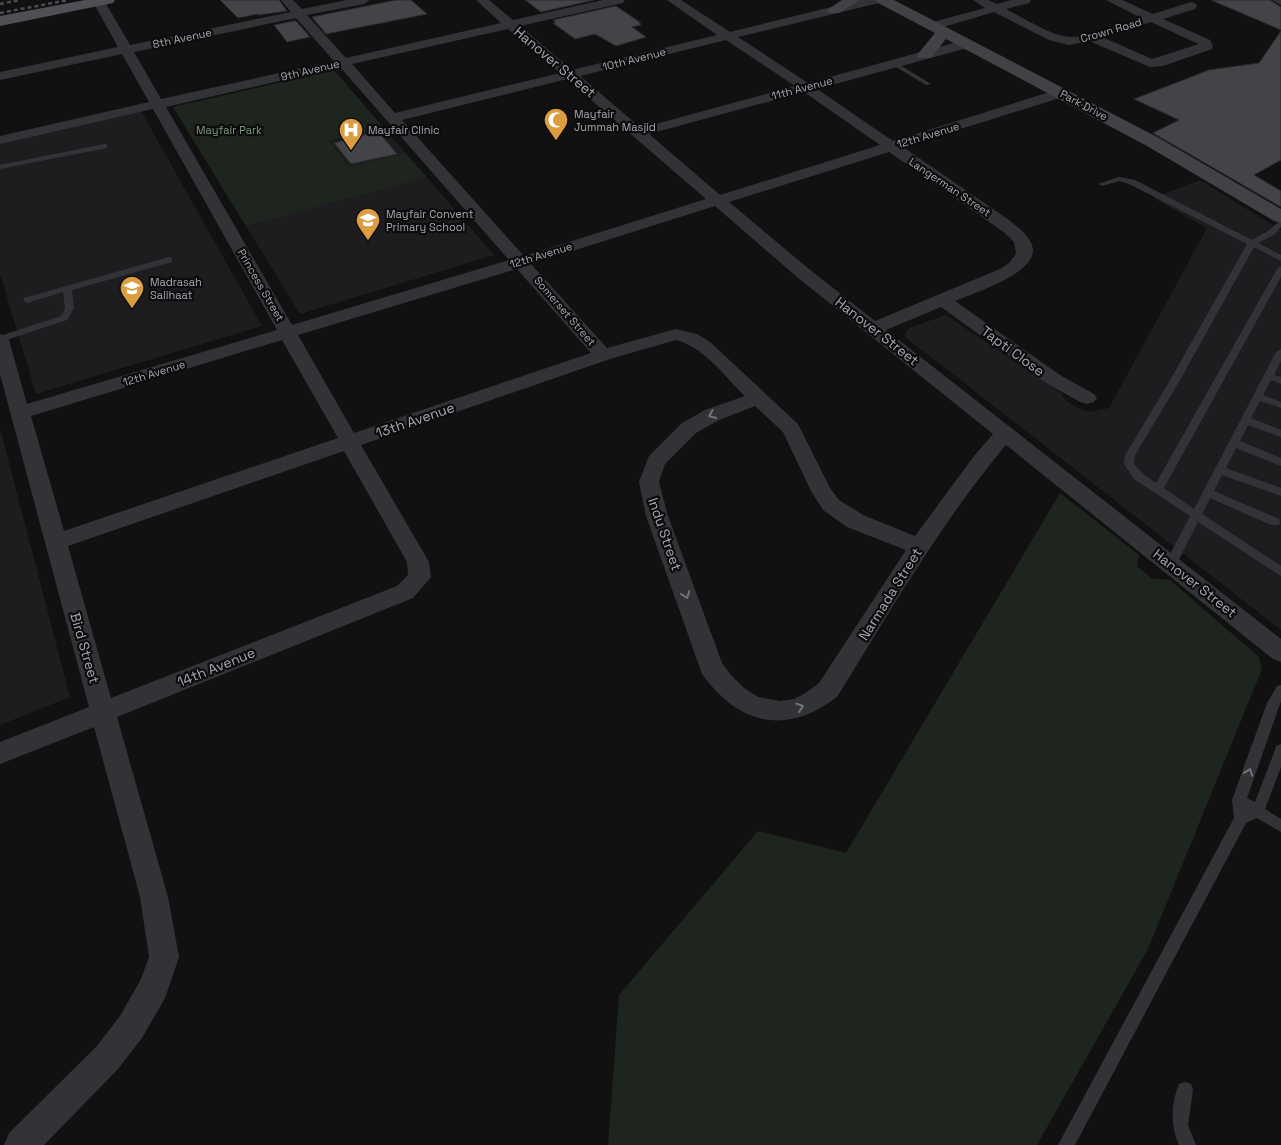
<svg xmlns="http://www.w3.org/2000/svg" width="1281" height="1145" viewBox="0 0 1281 1145" font-family="'Space Grotesk',sans-serif">
<style>
.built{fill:#1d1d1f}
.green{fill:#1e241e}
.building{fill:#434447;stroke:#2b2b2e}
.lines{fill:none;stroke-linecap:round;stroke-linejoin:round}
.lane{fill:#323336;fill-rule:evenodd}
.street{fill:#323336;fill-rule:evenodd}
.secondary{fill:#404246;fill-rule:evenodd}
.primary{fill:#4e5055;fill-rule:evenodd}
.rail{stroke:#4b4d51;stroke-width:2.5;stroke-dasharray:4 3;stroke-linecap:butt}
.oneway{stroke:#71737a}
.labels{text-anchor:middle;dominant-baseline:central;stroke-width:4.5;stroke-linejoin:round;paint-order:stroke}
.far-street-label{font-size:11px;fill:#a4a8b1;stroke:#0c0c0d}
.far-poi-label{font-size:11px;fill:#a4a8b1;stroke:#0c0c0d;text-anchor:start}
.far-park-label{font-size:11px;fill:#7d9a7d;stroke:#0c0c0d}
.street-label{font-size:14px;fill:#a4a8b1;stroke:#0c0c0d}
</style>
<rect width="100%" height="100%" fill="#111112"/>
<!-- built -->
<path class="built" d="M141,111L262,326L36,394L0,274V143Z
M384,128L494,255L300,314L212,171Z
M1200,180L1281,230V630L904,336L909,328L946,315L1060,392L1067,402L1078,408L1090,412L1109,408L1207,228L1153,198Z
M0,428L70,697L0,725Z"/>
<!-- green -->
<path class="green" d="M334,70L384,128L329,141L349,167L405,153L427,177L246,226L173,107Z
M1060,493L1139,555L1137,566L1151,578L1170,580L1259,657L1262,669L1148,949L1037,1145H608L619,995L758,831L846,853Z"/>
<!-- building -->
<path class="building" d="M220,0H279L287,11L259,15L258,14L238,18Z
M396,0H411L427,14L326,34L312,17Z
M525,0H594L541,12Z
M1211,0H1270L1281,7V30Z
M616,6L641,23H639L641,25L632,27L646,37L616,46L595,34L575,39L553,23L556,22L553,20Z
M294,21H296L310,37L287,42L274,25Z
M1281,31V160L1254,175L1281,191V207L1153,133L1179,120L1134,99L1209,70L1259,63Z
M378,131L397,154L351,164L334,143Z"/>
<g class="lines">
<!-- lane -->
<path class="lane" d="M891,62H895L931,84L926,85L891,64Z
M104,144H107V148L0,169V165Z
M1119,177L1135,180L1252,240L1268,231L1281,220V227L1274,235L1258,243L1281,255V261L1254,247L1179,382L1135,455L1134,464L1142,473L1156,483L1277,269L1281,266V277L1164,488L1194,509L1276,352L1281,349V361L1274,375L1281,377V384L1271,380L1263,395L1281,402V408L1260,401L1251,418L1281,430V437L1248,425L1240,441L1281,458V466L1236,448L1226,468L1281,488V496L1222,475L1214,491L1279,519L1280,522L1279,525H1271L1210,498L1202,514L1281,566V576L1198,522L1175,567H1167L1165,564L1190,516L1134,479L1124,464L1125,455L1169,382L1247,244L1129,184L1119,181L1102,186L1098,184Z
M169,257L172,258V262L72,290L74,308L67,320L0,342V336L61,316L65,308L63,292L27,303L23,300L24,298Z
M1281,685V701L1247,798L1255,802L1275,750L1276,746L1281,744V767L1265,809L1281,819V832L1257,818L1246,823L1075,1145H1058L1234,818L1232,800L1267,703L1277,686Z
M1185,1082L1191,1084L1193,1090L1188,1125L1196,1145H1179C1170,1125 1171,1104 1179,1084Z"/>
<!-- street -->
<path class="street" d="M94,0H104L130,45L291,12L281,0H293L302,9L347,0H370L364,4L307,15L346,58L501,23L476,0H489L513,20L603,0H625L623,3L520,26L572,70L717,35L667,0H681L730,32L860,0H881L879,3L738,37L808,83L961,41H971L972,44L971,47L817,89L893,141L1056,90H1066L1068,93L1066,96L903,147L1009,220C1018,227 1031,237 1033,249C1035,274 974,293 955,301L1060,375L1094,394L1097,398L1094,402L1087,404L1080,402L1046,383L941,307L886,330L1281,639V662L1273,659L1006,445C941,522 890,612 837,697C786,736 739,725 702,674L646,516L639,482L649,456L682,423L705,410L745,396C725,377 704,347 676,340L610,359L361,445L429,562L431,577L413,598L117,717L168,897L179,957L165,998L142,1038L118,1069L44,1145H4L9,1133L96,1047L120,1016L141,979L149,957L140,897L94,727L0,764V742L89,707L0,374V334L6,336L9,340L27,404L277,330L153,109L0,144V136L149,102L122,54L0,80V72L118,47L93,2ZM296,18L334,61L161,99L134,52ZM508,29L560,73L395,113L352,64ZM726,40L795,86L641,128L580,76ZM340,67L509,260L292,325L166,107ZM567,79L706,199L524,256L402,120ZM804,92L880,145L720,195L649,134ZM889,152L1005,233L1014,242L1016,254L1009,263L1000,269L875,321L809,269L729,202ZM715,206L797,277L993,434L974,456L915,536L863,515L839,500L830,488L798,424L710,342L697,334L676,329L607,348L531,264ZM517,269L591,353L354,433L298,335ZM282,340L338,438L64,531L31,416ZM755,406L783,432L811,491L823,510L847,527L906,550L819,683L804,694L794,699L780,701L758,697L744,688L731,675L722,663L668,516L659,482L665,464L696,433L719,420ZM344,451L407,562L408,575L397,586L111,698L68,546Z
M973,0H988L997,4L1012,0H1031L1029,3L1006,9C1022,17 1053,37 1070,37C1091,37 1120,24 1141,18L1106,0H1122L1153,14L1191,2L1195,3L1197,6L1195,9L1163,19L1210,40L1213,46L1212,49L1163,66L1150,67L1089,41L1069,45L1049,40L994,12L933,30L927,26L929,23L985,8ZM1151,22L1194,42L1199,44L1152,59L1102,37Z
M1272,0H1281V5Z"/>
<!-- secondary -->
<path class="secondary" d="M842,0H860L839,13H829L827,10Z
M876,0H894L1159,138L1281,209V223L1274,221L1147,146L946,39L931,58H919L917,55L935,33L878,3Z"/>
<!-- primary -->
<path class="primary" d="M85,0H115L113,3L108,4L0,26V16Z"/>
<!-- rail -->
<path class="rail" d="M0,4L20,0
M0,13L68,0"/>
</g>
<!-- one-way arrows -->
<defs><path id="oneway-chevron" d="M-2-3.5L2.5 0L-2 3.5" fill="none" stroke-width="1.6" stroke-linecap="round" stroke-linejoin="round" transform="scale(1.25)"/></defs>
<g class="oneway">
<use href="#oneway-chevron" transform="translate(712 415) rotate(156)"/>
<use href="#oneway-chevron" transform="translate(686 595) rotate(70)"/>
<use href="#oneway-chevron" transform="translate(800 707) rotate(-19)"/>
<use href="#oneway-chevron" transform="translate(1249 772) rotate(-70)"/>
</g>
<!-- icons -->
<defs>
<symbol id="mosque-pin" viewBox="-11 -11 22 30"><path d="M0 17L-7.5 6A9.5 9.5 0 1 1 7.5 6Z" fill="#db9d40" stroke="#0c0c0d"/><path d="M3.5-4.9A6 6 0 1 0 3.5 4.9A5 5 0 1 1 3.5-4.9Z" fill="#fff"/></symbol>
<symbol id="hospital-pin" viewBox="-11 -11 22 30"><path d="M0 17L-7.5 6A9.5 9.5 0 1 1 7.5 6Z" fill="#db9d40" stroke="#0c0c0d"/><path d="M-5-5h3v3.5h4V-5h3V5h-3V1.5h-4V5h-3Z" fill="#fff"/></symbol>
<symbol id="school-pin" viewBox="-11 -11 22 30"><path d="M0 17L-7.5 6A9.5 9.5 0 1 1 7.5 6Z" fill="#db9d40" stroke="#0c0c0d"/><path d="M0-5L7-2L0 1L-7-2ZM-4 1L0 2.5L4 1V4Q0 6-4 4Z" fill="#fff"/></symbol>
</defs>
<g fill-rule="evenodd">
<use href="#mosque-pin" x="542" y="106" width="28" height="38"/>
<use href="#hospital-pin" x="337" y="116" width="28" height="38"/>
<use href="#school-pin" x="354" y="206" width="28" height="38"/>
<use href="#school-pin" x="118" y="274" width="28" height="38"/>
</g>
<g class="labels">
<!-- far-street labels -->
<g class="far-street-label">
<text transform="translate(1111 30) rotate(-16)">Crown Road</text>
<text transform="translate(182 38) rotate(-12)">8th Avenue</text>
<text transform="translate(634 59) rotate(-14)">10th Avenue</text>
<text transform="translate(310 70) rotate(-13)">9th Avenue</text>
<text transform="translate(802 88) rotate(-15)">11th Avenue</text>
<text transform="translate(1084 105) rotate(28)">Park Drive</text>
<text transform="translate(928 135) rotate(-17)">12th Avenue</text>
<text transform="translate(950 187) rotate(34)">Langerman Street</text>
<text transform="translate(541 255) rotate(-17)">12th Avenue</text>
<text transform="translate(261 285) rotate(60)">Princess Street</text>
<text transform="translate(565 311) rotate(49)">Somerset Street</text>
<text transform="translate(154 373) rotate(-17)">12th Avenue</text>
</g>
<!-- far-poi labels -->
<g class="far-poi-label">
<text x="574" y="114">Mayfair<tspan x="574" dy="13">Jummah Masjid</tspan></text>
<text x="368" y="130">Mayfair Clinic</text>
<text x="386" y="214">Mayfair Convent<tspan x="386" dy="13">Primary School</tspan></text>
<text x="150" y="282">Madrasah<tspan x="150" dy="13">Salihaat</tspan></text>
</g>
<!-- far-park labels -->
<g class="far-park-label">
<text x="229" y="130">Mayfair Park</text>
</g>
<!-- street labels -->
<g class="street-label">
<text transform="translate(555 62) rotate(40)">Hanover Street</text>
<text transform="translate(877 331) rotate(38)">Hanover Street</text>
<text transform="translate(1013 351) rotate(36)">Tapti Close</text>
<text transform="translate(415 420) rotate(-19)">13th Avenue</text>
<text transform="translate(665 534) rotate(71)">Indu Street</text>
<text transform="translate(1195 583) rotate(38)">Hanover Street</text>
<text transform="translate(890 594) rotate(-58)">Narmada Street</text>
<text transform="translate(85 648) rotate(74)">Bird Street</text>
<text transform="translate(216 667) rotate(-22)">14th Avenue</text>
</g>
</g>
</svg>
